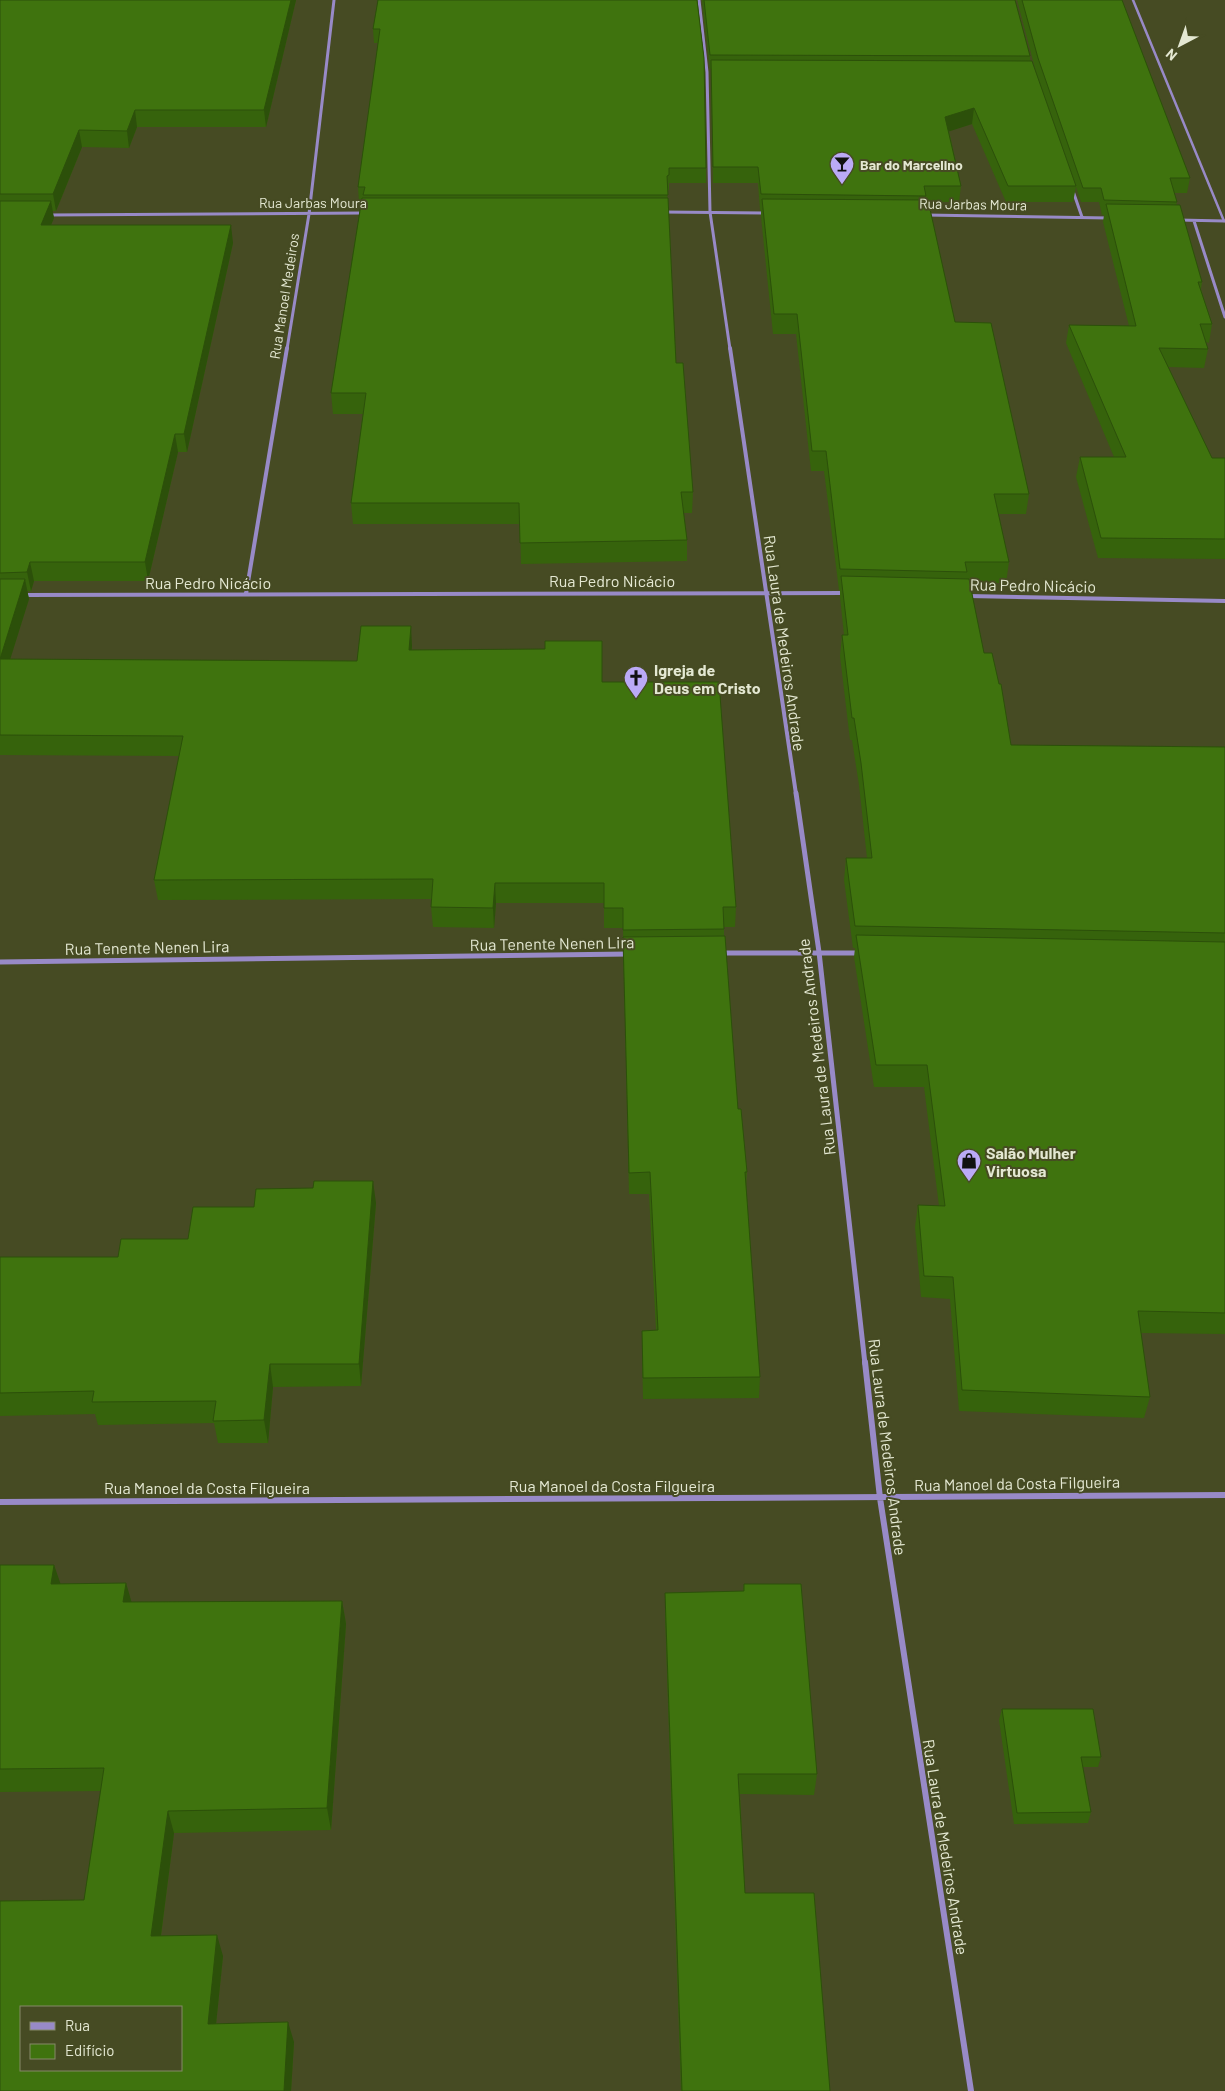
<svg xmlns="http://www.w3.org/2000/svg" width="1225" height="2091" viewBox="0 0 1225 2091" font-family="Barlow,sans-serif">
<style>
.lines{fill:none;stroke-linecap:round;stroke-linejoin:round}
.service{stroke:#988ac7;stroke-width:2.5}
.minor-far3{stroke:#988ac7;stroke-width:3}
.minor-far2{stroke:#988ac7;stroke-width:4}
.minor-far1{stroke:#988ac7;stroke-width:5}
.minor{stroke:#988ac7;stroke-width:6}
.wall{fill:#36630c}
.shaded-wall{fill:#2c500a}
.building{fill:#3f730e;stroke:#2c500a;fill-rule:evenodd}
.labels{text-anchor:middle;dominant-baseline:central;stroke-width:4;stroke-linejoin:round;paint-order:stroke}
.far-poi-label{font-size:14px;font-weight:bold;fill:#e4e8d2;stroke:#464b23;text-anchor:start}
.far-street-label{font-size:14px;fill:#e4e8d2;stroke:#464b23}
.street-label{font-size:16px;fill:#e4e8d2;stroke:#464b23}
.poi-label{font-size:16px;font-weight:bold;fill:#e4e8d2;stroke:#464b23;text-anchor:start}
</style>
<rect width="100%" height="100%" fill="#464b23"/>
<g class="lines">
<!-- service -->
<path class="service" d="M1133,0L1224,221"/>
<!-- minor-far3 -->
<path class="minor-far3" d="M699,0L707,72L710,212L730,349
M1073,191L1082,217
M663,212L767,213
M48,215L364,213
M925,215L1109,218
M1178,220L1225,221
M1194,221L1225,317
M287,349L309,214L334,0"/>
<!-- minor-far2 -->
<path class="minor-far2" d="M730,348L796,794
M246,594L287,348
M23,595L844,593
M968,596L1225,601"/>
<!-- minor-far1 -->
<path class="minor-far1" d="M796,793L819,952L865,1364
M721,953H860
M0,962L630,954"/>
<!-- minor -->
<path class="minor" d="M865,1362L880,1498L971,2091
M0,1502L1225,1495"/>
</g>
<!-- wall -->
<path class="wall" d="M0,0H296L266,127H137L129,148L82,147L56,211H52L54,218L51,225L233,243L187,452H178L148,581H34L31,591H27L29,599L10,659L357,661L412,646V650L602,682L736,907L735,927H724V936L738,1109L747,1172L746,1186L760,1377L759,1398L643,1399L642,1352V1331L656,1330L649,1194H629L623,928H604V903H496L494,928L433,927L431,907L432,899L158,900L154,880L179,756L0,755Z
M378,0L706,168V183H669V190H667L676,363L693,492L692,513H684L687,540V561L521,564L520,524H353L351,503L363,414H333L331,393L361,202H359L358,187L378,43H374L373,29Z
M702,0H1015L1030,56V61L1036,72L1017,0H1122L1190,178L1187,193H1174L1177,202L1176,205L1202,282L1201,289L1212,324L1209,343L1206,342L1208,349L1204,368L1168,367L1212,458H1225V559L1098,558L1076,477L1080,457H1114L1066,343L1069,325L1129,326L1103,222L1104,215H1102L1099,202H1081L1076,187L1073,202H1006L972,124L949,131L961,186L959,202H928L955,322L1029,494L1026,514H998L1009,562L1006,583H970L984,653L1011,745L1225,747V1334L1141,1333L1150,1397L1144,1418L959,1411L950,1299L921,1297L915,1227L918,1205L939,1206L924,1087H874L854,957L855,948H853L844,880L846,858H867L859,785L852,740H850L840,656L842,635H844L840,597V590H839L824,471H811L796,334H773L761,217V210H760L758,183H713L711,69H710Z
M376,1203L361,1386L273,1387L268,1443H218L214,1423L98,1425L95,1414L0,1416V1257H118L188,1239L254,1207Z
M0,1565H54L60,1584L126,1583L131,1602L342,1601L346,1624L331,1830L174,1833L161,1936L223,1956L216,2024L294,2042L291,2091H0L84,1900L101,1791L0,1792Z
M744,1584L817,1774L814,1795L740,1794L745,1893L830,2091H681L665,1614V1593L743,1591Z
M1002,1709L1101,1757L1098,1767H1083L1091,1812L1088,1823L1014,1824L999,1720Z"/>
<!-- shaded-wall -->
<path class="shaded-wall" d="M291,0H296L266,127L264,110Z
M974,108L972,124L944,133L945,117Z
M135,110L137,127L129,148L127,131Z
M79,130L82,147L56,211L53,194Z
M51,201L54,218L44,242L41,225Z
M231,225L233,243L187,452L184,434Z
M175,434L178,452L148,581L145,562Z
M30,562L34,581L31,591L27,572Z
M25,579L29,599L4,679L0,659Z
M411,626L412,646L410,670L409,650Z
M495,883L496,903L494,928L493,908Z
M373,1181L376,1203L361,1386L359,1364Z
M270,1364L273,1387L268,1443L264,1420Z
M54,1565L62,1588L51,1584Z
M126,1583L133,1607L123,1602Z
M342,1601L346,1624L331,1830L327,1808Z
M168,1811L174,1833L158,1958L151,1936Z
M217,1935L223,1956L214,2044L208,2024Z
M288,2022L294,2042L291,2091H284Z"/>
<!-- building -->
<path class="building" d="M0,0H291L264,110H135L127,131L79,130L53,194H0Z
M378,0H697L704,58L706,168H669V175L667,176L668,195H363L365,187H358L380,29H373Z
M704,0H1015L1030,56L710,55Z
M1022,0H1122L1190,178H1170L1177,202L1104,200L1101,188H1083L1038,58Z
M711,60L1032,61L1076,186H1008L974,108L945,117L961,186H924L926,196L761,194L758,167H713Z
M362,198H668L676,363H683L693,492H681L687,540L520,543L519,503H351L366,393H331Z
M762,199L928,200L955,322L991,323L1029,494H994L1009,562H965L967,572L840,569L826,451H812L797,314H774Z
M0,201H51L41,225H231L184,434H175L145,562H30L27,572L0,573Z
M1106,204L1180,205L1202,282H1198L1212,324H1200L1208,349L1159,348L1212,458H1225V539L1101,538L1080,457H1126L1069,325L1136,326Z
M841,576L969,579L984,653H992L999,684H1001L1011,745L1225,747V933L855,926L846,858H872L861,763L854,718H852L842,635H848Z
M0,579H25L0,659Z
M361,626H411L409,650L545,649V641H602V682H719L736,907H723L724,929L623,930V908H604V883H495L493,908L431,907L433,879L154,880L183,736L0,735V659L357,661Z
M856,935L1225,942V1313L1138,1311L1150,1397L962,1390L953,1277L924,1276L918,1205L945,1206L927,1065H876Z
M725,936L738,1109H741L747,1172H745L760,1377L643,1378L642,1331L658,1330L650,1172L629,1173L623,937Z
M314,1181H373L359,1364H270L264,1420L213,1421L216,1401L92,1402L94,1391L0,1393V1257H118L121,1239H188L193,1207H254L256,1189L313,1188Z
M0,1565H54L51,1584L126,1583L123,1602L342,1601L327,1808L168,1811L151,1936L217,1935L208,2024L288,2022L284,2091H0V1901L84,1900L104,1768L0,1769ZM21,2007H181V2070H21Z
M744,1584H801L817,1774H738L745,1893H814L830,2091H682L665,1593L744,1591Z
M1002,1709H1093L1101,1757H1081L1091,1812L1017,1813Z"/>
<!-- icons -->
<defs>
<symbol id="bar-pin" viewBox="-11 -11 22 30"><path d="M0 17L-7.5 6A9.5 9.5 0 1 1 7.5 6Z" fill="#bbaaf6" stroke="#464b23"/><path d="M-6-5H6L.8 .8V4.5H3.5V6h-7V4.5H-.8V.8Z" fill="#111"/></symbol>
<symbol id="church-pin" viewBox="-11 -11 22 30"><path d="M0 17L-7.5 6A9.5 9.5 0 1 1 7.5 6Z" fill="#bbaaf6" stroke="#464b23"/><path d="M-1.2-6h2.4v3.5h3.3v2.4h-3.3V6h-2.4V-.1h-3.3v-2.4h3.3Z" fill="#111"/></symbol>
<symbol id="shop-pin" viewBox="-11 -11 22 30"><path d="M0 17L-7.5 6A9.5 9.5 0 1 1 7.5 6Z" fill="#bbaaf6" stroke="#464b23"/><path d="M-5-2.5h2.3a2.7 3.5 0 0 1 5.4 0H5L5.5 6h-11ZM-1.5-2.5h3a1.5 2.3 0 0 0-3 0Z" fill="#111"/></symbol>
</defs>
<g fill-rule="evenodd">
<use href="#bar-pin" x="828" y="150" width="28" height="38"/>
<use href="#church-pin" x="622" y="664" width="28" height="38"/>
<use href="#shop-pin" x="955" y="1147" width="28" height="38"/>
</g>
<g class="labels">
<!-- far-poi labels -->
<g class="far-poi-label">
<text x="860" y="164">Bar do Marcelino</text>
</g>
<!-- far-street labels -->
<g class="far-street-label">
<text x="313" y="202">Rua Jarbas Moura</text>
<text transform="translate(973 204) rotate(1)">Rua Jarbas Moura</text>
<text transform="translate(284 296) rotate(-81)">Rua Manoel Medeiros</text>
</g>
<!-- street labels -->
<g class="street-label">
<text x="612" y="580">Rua Pedro Nicácio</text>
<text x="208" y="582">Rua Pedro Nicácio</text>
<text transform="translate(1033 585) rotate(1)">Rua Pedro Nicácio</text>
<text transform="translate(785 643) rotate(82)">Rua Laura de Medeiros Andrade</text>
<text transform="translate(552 943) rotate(-1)">Rua Tenente Nenen Lira</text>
<text transform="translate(147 947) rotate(-1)">Rua Tenente Nenen Lira</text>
<text transform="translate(816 1047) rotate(-97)">Rua Laura de Medeiros Andrade</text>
<text transform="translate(888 1447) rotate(83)">Rua Laura de Medeiros Andrade</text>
<text transform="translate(1017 1483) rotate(-1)">Rua Manoel da Costa Filgueira</text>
<text x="612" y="1485">Rua Manoel da Costa Filgueira</text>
<text x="207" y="1487">Rua Manoel da Costa Filgueira</text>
<text transform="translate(946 1847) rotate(81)">Rua Laura de Medeiros Andrade</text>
</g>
<!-- poi labels -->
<g class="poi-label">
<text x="654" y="669">Igreja de<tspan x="654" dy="18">Deus em Cristo</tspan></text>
<text x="986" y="1152">Salão Mulher<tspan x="986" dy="18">Virtuosa</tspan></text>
</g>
</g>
<!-- legend -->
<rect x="20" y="2006" width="162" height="65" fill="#464b23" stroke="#858a69"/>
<rect x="30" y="2022" width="25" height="8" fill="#988ac7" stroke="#858a69"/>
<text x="65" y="2031" font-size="15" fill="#e4e8d2">Rua</text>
<rect x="30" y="2044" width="25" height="15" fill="#3f730e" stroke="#858a69"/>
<text x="65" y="2056" font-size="15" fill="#e4e8d2">Edifício</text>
<!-- north arrow -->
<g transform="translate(1180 45) rotate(221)" stroke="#464b23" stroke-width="4" paint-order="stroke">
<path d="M0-4L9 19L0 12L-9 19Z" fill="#e4e8d2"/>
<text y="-8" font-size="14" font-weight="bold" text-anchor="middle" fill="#e4e8d2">N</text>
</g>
</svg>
